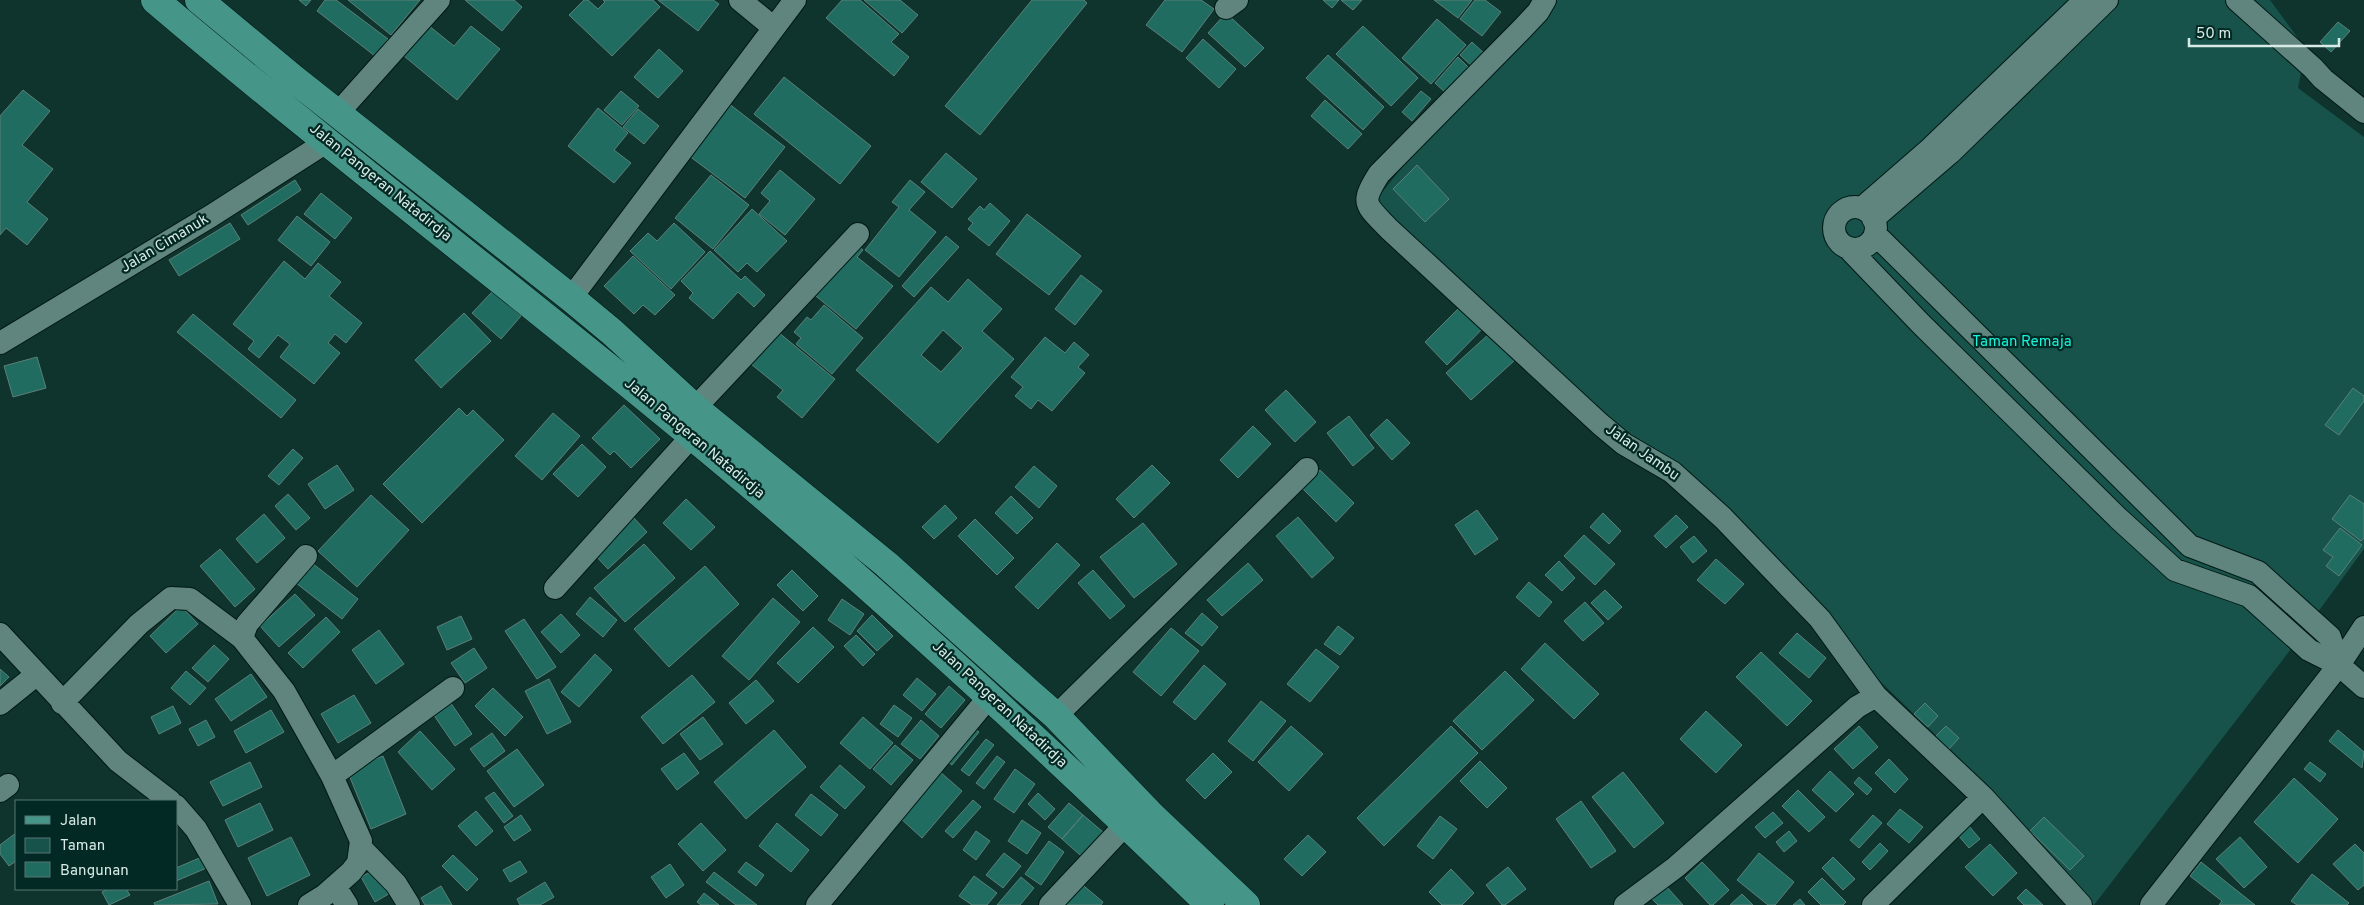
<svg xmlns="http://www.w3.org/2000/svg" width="2364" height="905" viewBox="0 0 2364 905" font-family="Overpass,sans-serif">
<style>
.green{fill:#17534b}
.building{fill:#206c61;stroke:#5c8079;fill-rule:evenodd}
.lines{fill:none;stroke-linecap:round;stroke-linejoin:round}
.minor-casing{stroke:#011915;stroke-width:24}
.primary-casing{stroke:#011915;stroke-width:29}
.minor{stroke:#60857e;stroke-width:22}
.primary{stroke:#469589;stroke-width:28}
.labels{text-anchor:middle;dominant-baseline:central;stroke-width:4.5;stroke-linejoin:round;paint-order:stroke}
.street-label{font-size:15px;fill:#d7eae6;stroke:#032924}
.park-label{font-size:15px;fill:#17f5dc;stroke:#032924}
</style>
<rect width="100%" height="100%" fill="#0f332d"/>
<!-- green -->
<path class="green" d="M1537,0H2270L2306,49L2298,88L2364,137V549L2288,653L2094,905H2092L1953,752L1612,421L1375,201Z"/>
<!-- building -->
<path class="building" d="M299,0H311L306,6Z
M325,0H336L388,39L375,56L317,11Z
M348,0H420L391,35Z
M465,0H514L522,7L502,31Z
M584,0H588L598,9L605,2L603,0H653L660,7L612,56L569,15Z
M658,0H713L719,4L698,31Z
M842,0H860L899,34L891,42L909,57L894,76L826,18Z
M864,0H900L918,15L902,33Z
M1032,0H1084L1087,3L980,135L945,106Z
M1165,0H1201L1214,9L1182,52L1146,25Z
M1323,0H1339L1332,8Z
M1341,0H1362L1353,10Z
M1434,0H1472L1458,18Z
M1475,0H1485L1501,12L1482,36L1460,19Z
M1226,13L1264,48L1245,67L1208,33Z
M1437,19L1466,45L1431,84L1402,58Z
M423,21L454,46L471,26L500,49L457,100L398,51Z
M2338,22L2350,31L2331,52L2320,42Z
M1363,26L1418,78L1391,106L1336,54Z
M1203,39L1236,69L1219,88L1186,58Z
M1472,42L1487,56L1475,69L1460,55Z
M659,49L683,71L658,98L634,77Z
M1328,55L1384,107L1363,130L1306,78Z
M1458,57L1469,68L1446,93L1435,83Z
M784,77L871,146L840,184L754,114Z
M23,90L50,111L22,145L53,169L27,202L48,219L27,245L6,228L0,235V116Z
M621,91L639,106L622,125L604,110Z
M1421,91L1431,99L1412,121L1402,112Z
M1325,100L1362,134L1348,149L1311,116Z
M728,103L785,147L745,198L688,155Z
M598,108L628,133L614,150L631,163L614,183L568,146Z
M638,109L659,126L644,144L623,127Z
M946,153L977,179L952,208L921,182Z
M1417,165L1449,199L1425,222L1393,189Z
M780,170L815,199L785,235L759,214L770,201L761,193Z
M711,175L749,205L713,249L675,218Z
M295,180L301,190L248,225L241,215Z
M910,180L925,192L909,210L936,232L899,277L865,250L899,207L892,202Z
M321,193L352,218L335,239L304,214Z
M990,203L1010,221L989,246L968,229L973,223L968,219L980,206L984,210Z
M752,209L787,241L757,272L747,263L738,272L714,250Z
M1027,214L1081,256L1049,295L996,254Z
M297,216L330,242L311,266L278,240Z
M230,223L240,239L179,276L169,260Z
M674,223L705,252L671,289L630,251L648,233L657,241Z
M946,236L959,247L914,297L902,286Z
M853,242L863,250L857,257L893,286L856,329L811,292Z
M710,251L741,280L745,276L765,295L754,307L738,292L713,319L689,298L693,293L681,281Z
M633,256L675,295L655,315L643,305L634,314L604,286Z
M284,261L305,279L318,263L341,282L329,296L362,323L346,343L335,334L328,343L340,353L314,384L280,357L290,344L278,335L259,358L248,349L254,341L233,324Z
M1081,275L1102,291L1075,325L1055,309Z
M968,279L1002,309L982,331L1014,359L938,443L856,370L931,287L948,302ZM943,330L963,348L941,372L921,355Z
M493,291L521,316L501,339L472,313Z
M1466,301L1488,323L1447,365L1425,342Z
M824,305L863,338L832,374L796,344L801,338L794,332L807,317L811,320Z
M464,313L491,341L441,388L415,360Z
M193,314L296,400L281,418L177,332Z
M778,332L835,379L802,418L777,397L783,390L751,364Z
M1490,333L1515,360L1471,400L1446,373Z
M1045,337L1065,353L1074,342L1089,355L1078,367L1085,373L1052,411L1038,400L1031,409L1015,396L1023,387L1011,377Z
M37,357L46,388L13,397L4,366Z
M2353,388L2364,396V401L2339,435L2325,425Z
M1286,390L1316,422L1295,442L1265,410Z
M624,405L660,439L631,468L614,451L610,455L592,438Z
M459,408L467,416L473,410L504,440L422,523L383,484Z
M553,413L580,436L542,480L515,456Z
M1349,416L1374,448L1353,466L1327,433Z
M1387,419L1410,443L1392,460L1370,435Z
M1253,426L1271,444L1238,478L1220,460Z
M582,444L606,467L578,497L553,474Z
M293,449L303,458L279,485L268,476Z
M337,465L354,490L325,509L308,484Z
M1152,465L1170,483L1134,518L1116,499Z
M1034,466L1057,486L1039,508L1015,487Z
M1320,470L1354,503L1336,522L1302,488Z
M288,494L310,518L296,530L275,506Z
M371,495L409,530L357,587L318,551Z
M2350,495L2364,504V538L2361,541L2332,519Z
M1011,496L1033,518L1017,534L995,513Z
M686,499L715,527L691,550L663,523Z
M945,505L957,518L934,539L922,527Z
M1477,510L1498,539L1475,555L1455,525Z
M1603,513L1621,531L1609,544L1590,527Z
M264,514L285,538L257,563L236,539Z
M1676,515L1688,527L1666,548L1654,536Z
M632,516L647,532L608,569L593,553Z
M1298,517L1334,558L1312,578L1276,536Z
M975,519L1014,558L997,575L958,536Z
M1143,523L1177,564L1134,598L1100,557Z
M2340,528L2362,545L2339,576L2326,566L2333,557L2323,550Z
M1584,535L1615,564L1595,585L1564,556Z
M1694,536L1707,551L1693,563L1680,547Z
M1057,543L1080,565L1038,609L1015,587Z
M644,544L675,578L625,622L594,588Z
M220,549L255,589L235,607L200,566Z
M1716,559L1744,584L1725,604L1697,580Z
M1559,561L1575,578L1562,591L1545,575Z
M312,563L358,599L342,619L296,583Z
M1248,563L1263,580L1222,616L1207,600Z
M705,566L739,604L669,667L634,629Z
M792,570L818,596L803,611L777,585Z
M1093,570L1125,606L1110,619L1078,583Z
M1529,582L1552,602L1539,617L1516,597Z
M1605,590L1622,607L1608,620L1591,603Z
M295,594L315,615L279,647L260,626Z
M590,597L617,620L603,637L576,614Z
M773,598L800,622L749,680L722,656Z
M842,599L864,614L850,635L828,620Z
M1585,602L1604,623L1583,641L1564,621Z
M181,606L198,624L166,653L150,636Z
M1202,613L1218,627L1202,646L1185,633Z
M561,614L580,635L561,653L541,632Z
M872,615L893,636L877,651L857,631Z
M461,616L472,639L447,650L437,627Z
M326,617L340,632L303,668L288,653Z
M524,619L556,667L537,679L505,631Z
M1338,626L1354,638L1340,655L1324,644Z
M813,627L834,647L798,683L777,663Z
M1171,628L1199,651L1161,696L1133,672Z
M379,630L404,664L376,684L352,650Z
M1797,633L1826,658L1809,678L1779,653Z
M856,635L875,654L863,666L844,646Z
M1545,643L1599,694L1574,719L1521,669Z
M214,645L229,659L208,682L192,668Z
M474,648L487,668L465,683L451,663Z
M1316,649L1339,667L1310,702L1287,684Z
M1761,652L1812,701L1787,726L1736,677Z
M595,654L612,670L579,707L561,692Z
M1204,665L1226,684L1195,720L1173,702Z
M0,669L9,677L0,686Z
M186,671L206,688L190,705L171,688Z
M1505,671L1534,700L1482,750L1453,721Z
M251,674L267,697L231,721L215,699Z
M692,675L715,702L663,744L641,717Z
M917,678L936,694L922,711L903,695Z
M549,679L571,722L547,734L525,691Z
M756,680L774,701L746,724L729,703Z
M949,686L965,700L941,728L925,714Z
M493,688L523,717L505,736L475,706Z
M354,695L371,723L338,743L321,714Z
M448,699L472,734L455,746L431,711Z
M1261,701L1286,721L1253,761L1228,741Z
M1925,703L1938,716L1928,727L1914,714Z
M894,705L912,718L898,737L880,724Z
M173,706L181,723L159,734L151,717Z
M271,710L284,732L246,753L234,731Z
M1706,711L1742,745L1716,773L1680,739Z
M703,717L723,744L700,760L680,734Z
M863,717L893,743L870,769L840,743Z
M206,720L215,737L198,746L189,729Z
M921,720L939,736L920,759L901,744Z
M971,726L979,732L952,765L944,759Z
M1291,726L1323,754L1289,791L1258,762Z
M1451,726L1478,753L1384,846L1357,818Z
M1859,726L1878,747L1853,769L1834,749Z
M1946,726L1959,738L1948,750L1935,737Z
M774,730L806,767L746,819L714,782Z
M2338,730L2364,752L2362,768L2329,741Z
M420,731L455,769L432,790L398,752Z
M492,733L505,751L484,767L470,749Z
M986,739L994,745L969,776L961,770Z
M895,745L913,760L891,785L873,769Z
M517,749L544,785L514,807L487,771Z
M684,753L699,773L677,790L661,769Z
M1213,753L1232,772L1205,799L1186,780Z
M383,756L406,814L371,829L347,770Z
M997,756L1005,762L984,789L976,783Z
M1889,759L1908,779L1895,793L1875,773Z
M1480,761L1507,788L1487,808L1460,781Z
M250,762L262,787L223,806L210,782Z
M2310,762L2326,774L2320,782L2304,769Z
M840,765L865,787L845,809L820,787Z
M1015,769L1035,784L1014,813L994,799Z
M939,771L962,791L922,838L899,817Z
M1830,771L1854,794L1836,812L1812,790Z
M1623,772L1664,823L1634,848L1592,797Z
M1859,777L1872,789L1867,795L1854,783Z
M2294,778L2338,819L2298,863L2254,822Z
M1798,790L1825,817L1809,832L1782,806Z
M494,792L513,816L504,823L485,798Z
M1038,793L1055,809L1045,820L1028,804Z
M811,794L838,815L821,836L795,815Z
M973,800L981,807L953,838L945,831Z
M1581,801L1616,851L1591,868L1556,819Z
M260,803L273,830L238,847L225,820Z
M1069,803L1083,815L1062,839L1048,827Z
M1900,809L1923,827L1909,843L1887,824Z
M476,811L493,831L476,846L458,826Z
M1773,812L1783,823L1765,838L1755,827Z
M521,815L531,830L514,841L504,827Z
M1083,815L1109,837L1088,862L1062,839Z
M1873,815L1882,823L1859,848L1850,840Z
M1440,816L1457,829L1433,859L1417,846Z
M2044,817L2084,856L2070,870L2030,831Z
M1963,819L1980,839L1969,848L1952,828Z
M1022,820L1041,833L1027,854L1008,841Z
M701,823L726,850L703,871L678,844Z
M777,823L809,850L791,872L759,846Z
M976,831L990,841L976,860L963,850Z
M1789,831L1797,841L1784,852L1776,842Z
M16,833V861L9,866L0,854V845Z
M1308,835L1326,852L1302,876L1284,859Z
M291,837L310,875L267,896L248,858Z
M2240,837L2267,867L2244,888L2216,859Z
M1049,841L1064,852L1041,885L1025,874Z
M1880,843L1888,851L1870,870L1862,862Z
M1990,844L2017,873L1993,896L1965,867Z
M2355,844L2364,853V885L2358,890L2333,864Z
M1004,853L1021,866L1003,888L986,875Z
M1759,853L1794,882L1775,905H1768L1737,880Z
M453,855L478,879L467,891L442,866Z
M204,856L209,867L176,881V868Z
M1833,857L1855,879L1843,890L1822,868Z
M520,861L527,872L510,882L503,870Z
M746,862L764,875L756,886L738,872Z
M1702,862L1729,890L1713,905H1710L1685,878Z
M2201,862L2255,905H2219L2222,901L2190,876Z
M670,864L684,885L666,898L651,877Z
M379,867L392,892L375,902L361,877Z
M1508,867L1526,889L1505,905H1502L1486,885Z
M1451,869L1474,893L1462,905H1442L1429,892Z
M714,872L757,905H736L706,882Z
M2312,874L2349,903L2347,905H2297L2291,901Z
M974,876L997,893L987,905H972L959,896Z
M1021,877L1034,888L1020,905H997Z
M1822,878L1846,902L1843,905H1821L1808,892Z
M209,881L218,904L155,905L154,903Z
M1078,881L1103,902L1101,905H1058Z
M545,882L554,897L540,905H520L517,899Z
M441,886L452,905H425L421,898Z
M1666,886L1683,905H1658L1652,899Z
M108,889H126L130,895L109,905L102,892Z
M2026,889L2043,905H2024L2017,898Z
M704,893L719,905H701L697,902Z
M1742,894L1753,905H1730Z
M1800,899L1805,905H1793Z"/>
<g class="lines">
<defs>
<path id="minor" d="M740,0L774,28
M1545,0L1538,12L1520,31L1379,174C1360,204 1365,204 1389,229L1600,424L1624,444L1672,472L1723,518L1820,619L1876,696
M2237,0L2313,68L2323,79L2364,112
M1226,8L1237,0
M338,113L439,0
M1834 228a21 21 0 1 1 42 0a21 21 0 1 1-42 0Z
M1862,208L1931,148L2085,0
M1873,219L1950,153L2107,0
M1875,234L2190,546L2258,572L2330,637L2339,665
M1849,249L1921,324L2118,518L2175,570L2249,596L2309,650L2339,665L2364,687
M571,298L795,0
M0,343L211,216L328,141
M695,408L858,234
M306,556L247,624L242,638L284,691L332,776L361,841L358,863L351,872L325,895L309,905
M555,588L692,436
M0,634L118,761L170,801
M62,703L139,624L171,598L190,599L242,638
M0,704L36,675
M1056,716L1307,469
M332,776L453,688
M0,791L8,785
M176,806L196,829L240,905
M361,848L396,884L409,905
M335,886L347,905
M817,905L989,697
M1050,905L1126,824
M1625,905L1676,867L1857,707L1876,696L1983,797L2081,905
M1873,905L1983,797
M2151,905L2339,665L2364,627"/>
<path id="primary" d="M155,0C330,149 515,289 692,436C872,585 1042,743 1210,905
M199,0L294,79L571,298L612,332L695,408L886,564L1025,689L1056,716L1152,816L1246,905"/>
</defs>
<!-- minor casing -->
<use href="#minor" class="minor-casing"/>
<!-- primary casing -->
<use href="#primary" class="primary-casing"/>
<!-- minor -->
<use href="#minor" class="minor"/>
<!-- primary -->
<use href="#primary" class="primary"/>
</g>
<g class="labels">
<!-- street labels -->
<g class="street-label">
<text transform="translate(380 183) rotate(39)">Jalan Pangeran Natadirdja</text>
<text transform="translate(165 244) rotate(-31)">Jalan Cimanuk</text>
<text transform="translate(694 439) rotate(40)">Jalan Pangeran Natadirdja</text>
<text transform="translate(1642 453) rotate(35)">Jalan Jambu</text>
<text transform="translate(999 705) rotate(43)">Jalan Pangeran Natadirdja</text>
</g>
<!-- park labels -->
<g class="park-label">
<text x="2022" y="342">Taman Remaja</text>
</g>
</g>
<!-- legend -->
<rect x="15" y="800" width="162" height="90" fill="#032924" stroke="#587672"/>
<rect x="25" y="816" width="25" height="8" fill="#469589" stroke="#587672"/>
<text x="60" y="825" font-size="15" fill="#d7eae6">Jalan</text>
<rect x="25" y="838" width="25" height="15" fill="#17534b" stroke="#587672"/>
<text x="60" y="850" font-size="15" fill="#d7eae6">Taman</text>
<rect x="25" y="862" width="25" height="15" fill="#206c61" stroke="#587672"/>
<text x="60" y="875" font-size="15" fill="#d7eae6">Bangunan</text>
<!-- scale -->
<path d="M2189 38v8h150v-8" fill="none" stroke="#d7eae6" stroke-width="2.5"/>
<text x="2196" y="38" font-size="15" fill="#d7eae6" stroke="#032924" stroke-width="4" paint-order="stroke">50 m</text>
</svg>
